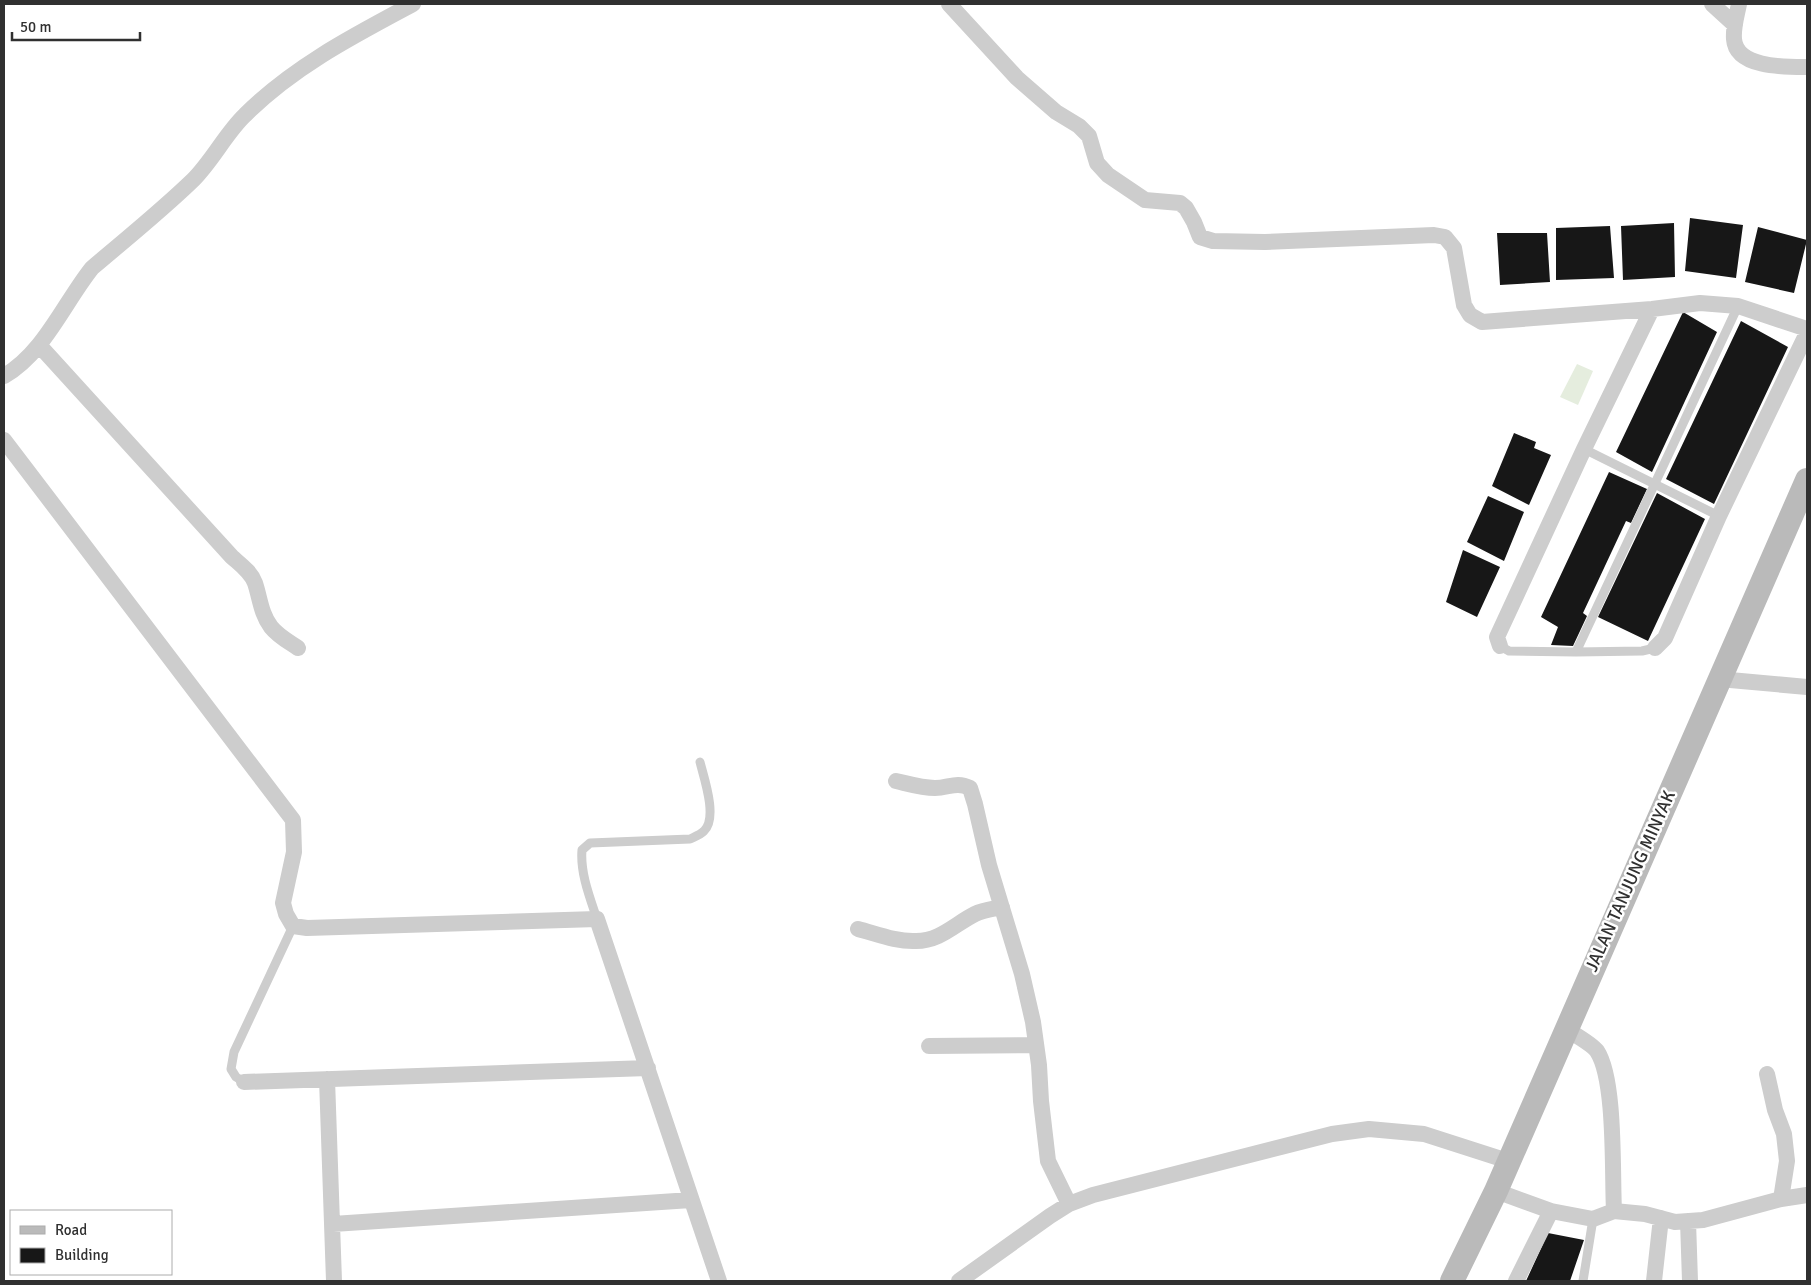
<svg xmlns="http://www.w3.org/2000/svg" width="1811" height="1285" viewBox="0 0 1811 1285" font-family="Signika,sans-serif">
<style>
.green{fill:#e5edde}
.building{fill:#171717}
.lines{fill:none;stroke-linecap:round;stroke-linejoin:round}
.lane{stroke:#cdcdcd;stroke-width:9}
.street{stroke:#cdcdcd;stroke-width:16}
.secondary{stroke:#bababa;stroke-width:24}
.labels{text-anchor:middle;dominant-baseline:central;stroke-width:5;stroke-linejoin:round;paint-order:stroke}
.street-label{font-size:18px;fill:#303030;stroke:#fff}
</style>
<rect width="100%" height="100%" fill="#fff"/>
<!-- green -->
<path class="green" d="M1577,364L1593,371L1578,405L1560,397Z"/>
<!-- building -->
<path class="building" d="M1690,218L1743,225L1736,278L1685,271Z
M1674,223L1675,277L1623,280L1621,226Z
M1610,226L1614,278L1556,280V228Z
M1758,227L1807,240L1794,293L1745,282Z
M1497,233H1547L1550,282L1500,285Z
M1683,312L1717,332L1652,472L1616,452Z
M1741,321L1788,347L1714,504L1666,479Z
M1514,433L1536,442L1534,448L1551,455L1529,505L1492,486Z
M1609,472L1647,489L1631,523L1626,521L1583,613L1587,616L1573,646L1551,645L1558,627L1541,617Z
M1657,493L1705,519L1648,641L1598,617Z
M1488,496L1524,512L1504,561L1467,542Z
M1463,550L1500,567L1477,617L1446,602Z
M1548,1233L1584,1240L1570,1281H1526Z"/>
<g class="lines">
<!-- lane -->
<path class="lane" d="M1584,449L1719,516
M1500,646L1509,651L1576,652L1642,651L1655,648
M1576,652L1738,306
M597,919C590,898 580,873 582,850L590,843L690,839C694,837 700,835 704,831C718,818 704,778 700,762
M244,1082L236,1077L231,1069L234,1052L293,926
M1583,1281L1593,1219"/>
<!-- street -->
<path class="street" d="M949,4L1017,78L1056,112L1079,126L1089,136L1097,163L1108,175L1145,200L1180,203L1186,208L1194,222L1200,237L1213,241L1265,242L1434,235L1445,237L1454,248L1464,305L1470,315L1482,322L1652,309L1700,303L1738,306L1807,329
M1712,4L1735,25
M1739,4C1737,15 1733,27 1734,39C1736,68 1785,67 1807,67
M39,345L232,557C241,565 251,572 255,583C260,598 261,614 271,627C278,636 289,642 298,648
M4,376C44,353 64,303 92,268C126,239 161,211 193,180C213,160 226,133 245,115C293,67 353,36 413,4
M4,440L293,820L294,852L283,903L286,914L293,926L307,928L597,919L719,1281
M1500,646L1497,637L1584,449L1652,309
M1655,648L1665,638L1719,516L1807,333
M1719,679L1807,687
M896,781C909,784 922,788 935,788C949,788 956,781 970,788L975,804L989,865L1022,974L1033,1022L1039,1065L1041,1101L1048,1161L1069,1204
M858,929C877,934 897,942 916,941C940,941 955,924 975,914C983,910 993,909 1002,907
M1566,1029C1574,1034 1592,1044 1597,1051C1616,1080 1612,1174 1614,1211
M929,1046L1036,1045
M1767,1074L1775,1110L1784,1134L1787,1161L1781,1199
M327,1079L334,1281
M244,1082L648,1068
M1496,1191L1551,1211L1593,1219L1614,1211L1645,1214L1675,1222L1703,1220L1781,1199L1807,1195
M1688,1221L1690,1281
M333,1224L691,1200
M959,1281L1050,1216L1069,1204L1093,1195L1332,1134L1369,1129L1424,1134L1508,1161
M1516,1281L1551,1211
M1654,1281L1661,1218"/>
<!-- secondary -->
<path class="secondary" d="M1452,1281L1496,1191L1807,480"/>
</g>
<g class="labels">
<!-- street labels -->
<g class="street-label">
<text transform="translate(1630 881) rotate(-66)">JALAN TANJUNG MINYAK</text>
</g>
</g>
<!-- border -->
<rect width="1811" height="1285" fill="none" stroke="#303030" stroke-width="10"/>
<!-- legend -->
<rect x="10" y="1210" width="162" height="65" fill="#ffffff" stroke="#acacac"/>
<rect x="20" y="1226" width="25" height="8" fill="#bababa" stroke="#acacac"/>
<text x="55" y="1235" font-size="15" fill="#303030">Road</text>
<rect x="20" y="1248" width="25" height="15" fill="#171717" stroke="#acacac"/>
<text x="55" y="1260" font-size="15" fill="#303030">Building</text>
<!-- scale -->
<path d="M12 32v8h128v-8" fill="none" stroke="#303030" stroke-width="2.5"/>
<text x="20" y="32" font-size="15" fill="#303030" stroke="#ffffff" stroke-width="4" paint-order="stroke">50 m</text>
</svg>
